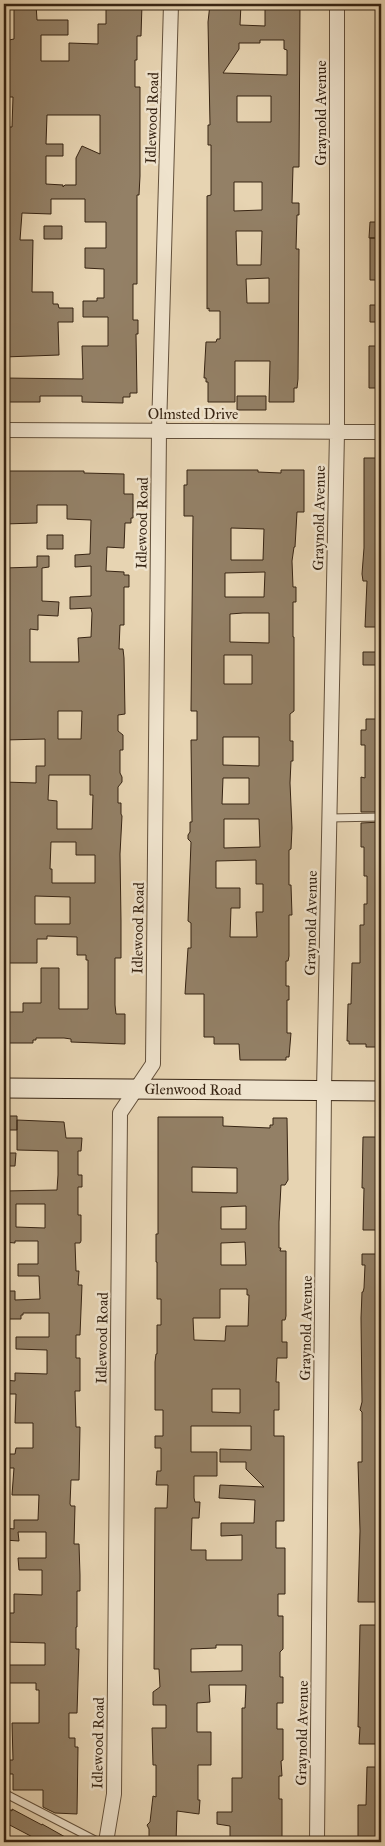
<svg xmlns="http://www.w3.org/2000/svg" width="385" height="1846" viewBox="0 0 385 1846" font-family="'IM FELL Great Primer',serif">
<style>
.building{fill:#938066;stroke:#372413;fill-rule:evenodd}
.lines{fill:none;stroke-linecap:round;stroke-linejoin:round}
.lane-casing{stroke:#63503b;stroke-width:9}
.street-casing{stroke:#63503b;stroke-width:16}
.secondary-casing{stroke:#372413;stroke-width:21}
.lane{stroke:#efe3cd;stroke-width:7}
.street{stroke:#efe3cd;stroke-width:14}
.secondary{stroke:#efe3cd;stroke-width:19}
.labels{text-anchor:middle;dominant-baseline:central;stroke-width:5;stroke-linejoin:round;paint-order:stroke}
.street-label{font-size:15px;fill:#372413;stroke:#efe3cd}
</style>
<rect width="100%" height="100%" fill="#e7d4b2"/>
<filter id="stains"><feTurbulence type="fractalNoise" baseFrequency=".004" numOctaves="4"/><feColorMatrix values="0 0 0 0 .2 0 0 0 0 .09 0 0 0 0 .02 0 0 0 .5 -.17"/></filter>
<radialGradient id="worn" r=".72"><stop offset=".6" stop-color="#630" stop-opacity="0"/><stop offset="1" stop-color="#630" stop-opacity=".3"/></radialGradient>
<!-- building -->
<path class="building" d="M14,4H36L37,20H68V35H41V61H69V43L98,44V24H106V4H142L141,36H137V60H135V87H140V176L139,195H137V284H133V320H138V334H136L137,393H130V397H123V403L82,402V396H40V402H4V378L83,379L82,346H108V317H83V301H97V298H104V269L85,268V248H106V222H85V199H51V214L22,213L20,240H33L32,292H53V304H58L59,308H73V322H58L59,355L4,357V234H7V207H4V127H12L13,97H4V41L14,39ZM47,115H100V154L82,146L76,158V185H65L63,187V185L46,184V156H63V144H46Z
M210,4H241L240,25L265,26V4H300L299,167H293L292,203H299V215H297L296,249H299L298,379L297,388H294V402H269L270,361H235V402H208V382H206V378H204L206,342H216L217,339H220V311H209V308L207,309V196L211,195V145H208V125H210L208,22ZM260,40H284V49L287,50V75L223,73L239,49V43H260ZM237,96H271V122H237ZM234,182H262V210L234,211ZM236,231H262L261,265H237ZM269,278V303H247L246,279Z
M370,222H381V238H369Z
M44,226H62V239H44Z
M370,238H381V280H370Z
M370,305H381V322H370Z
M369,346H381V388H369Z
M237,396H266V410H237Z
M364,458H381V627H365L367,581H363L362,574L364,548Z
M187,470H258V472L281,473V470H304V512H297L295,547H294L292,561L293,587H296V602H293V637H294V711L290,714V741H293V761H291L290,783L292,828L291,849L289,850V885H291L292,915H289V956L288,961H286V986H289V1000H287V1033H291L289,1057H286V1060H240L239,1044H214V1037H204V994H185L188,948H191V923L188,921L191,842L188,839V835L190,832V822H192L191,740H197V711H191L193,516H184V485H187ZM231,528L264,529L263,560H231ZM265,572L264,597H225V573ZM243,613H269V643L230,642V614ZM224,655H252V684H224ZM223,737H259V766L223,765ZM223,778H249V804H222ZM224,819H259L260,847L224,848ZM256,860V884H263V912H256L257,937H230L231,908H240V888H216V861Z
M4,471H84V473L124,474V494H133V518H131V523H125L124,548L107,547L106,571L124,572V575H129V587H124V625H120L119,649H123L124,658L125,714L118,715V731L123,735V750H120V773L122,777V782L118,787V803H121V814L122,816L120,854L121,921V958H115V1005L116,1014H125V1044L71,1042V1039L64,1038H36V1040H33V1043H4V1012H23V1003H41V968H59V1009H88V960H86V955H77V937L47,936V939H37V963H4V782L36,783V766H45V739L4,740V568L37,567V556H49V567L42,568V601L59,602L58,616L38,615V630L30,629V662H79L78,638L91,637L92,613L91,608L70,609V597L91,596V566L75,567V555L90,554L91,520L67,519V505H37V523L4,524ZM58,711H82L81,739H58ZM49,775H90V795H93L92,829H57V801L48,800ZM51,842H76V855H95V883H52V869H50ZM35,896L70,897V924H35Z
M47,535H63V549H47Z
M363,652H381V665H363Z
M366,719H381V812H361V777L365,778V745H361V730H366Z
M381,822V1006H378V1047H366V1044H349V1041H347L348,1004H351L352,963H360V925H364V904H367V876H364V847H361V823Z
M4,1116H17V1130H4Z
M158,1117H223V1126L270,1128V1125H273V1118H287L288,1180L285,1185H281L279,1222V1248H281L280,1251H286V1316L285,1320H282V1342H287V1358H277L276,1382H279V1410H274V1436H284V1521H276V1548H285V1594H278V1616H283V1649L280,1652V1677H283V1703H277V1729H283V1760L281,1761L282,1776H279V1799H282V1842H230V1826L217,1824V1812H232V1778H242V1708H245L246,1685H209L210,1702L197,1703V1732H211V1765H198V1800H200L199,1814L177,1811L176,1842H153V1839H149V1829L147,1825L150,1822L153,1796L156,1797V1765H153L152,1728H166V1705H153V1692L160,1687L159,1669H154L155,1508H167L168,1485H156L157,1471H161V1448H155V1436H163V1410H155V1362L156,1354H157V1325H161V1299H157V1262H156V1234H158ZM192,1167L237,1168V1193L192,1192ZM246,1206V1229H221V1207ZM245,1242L246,1265H221V1243ZM220,1289H247V1295H249L248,1326H226L225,1341L194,1340L193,1318H220ZM212,1389H240V1413L212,1412ZM191,1426H251V1450L220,1449V1462H246V1469L264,1487L220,1485L219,1498L255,1500L254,1523H221V1536L242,1535V1560H206V1550H191L192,1518H199L200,1502H195L194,1498V1476H217V1452H191ZM216,1645H242V1671L191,1672V1649L216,1648Z
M17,1120L64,1122L66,1138H82L81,1151H78V1175H82V1187H78V1215H81V1241L80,1243H75L76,1271H79L78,1285H82L80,1335H76V1358H80V1391H75L76,1427H80L79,1480H71L70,1504L71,1506H75L74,1544H79L80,1575V1591H77V1627H76V1649H79L77,1713H69V1738H75V1747H78L77,1814L55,1813L43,1807V1790H13V1774H4V1760H13L12,1723H39V1690H36V1683H4V1665H45V1643L4,1642V1613H14V1594L42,1595V1570H19L18,1558H46V1532H18L19,1541L4,1540V1528L14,1529V1520H38L39,1495H12L14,1468H4V1454H15L16,1448H33V1423H15L16,1394H4V1380L15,1381V1373L47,1374V1350L16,1349V1337H49V1313H23V1315H21V1319H4V1291H15V1300L40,1299L39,1276H18V1264H38V1241H15V1243L4,1242V1191L57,1190L58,1175V1151L17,1150ZM16,1204H45V1228L16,1227Z
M363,1137H381V1230H363L364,1188H362Z
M4,1153H16L15,1166H4Z
M362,1254H381V1602H358L360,1531L358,1462H362V1412L360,1410L362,1402L361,1318L362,1292H363L364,1288L365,1265H362Z
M360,1625H381V1744H359L360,1727H358Z
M367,1767H381V1842H358V1805H366Z
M4,1806L12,1811V1809L42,1825V1824L74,1842H42L4,1822Z"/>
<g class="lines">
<defs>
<path id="lane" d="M330,818L381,817
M4,1793L99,1842"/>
<path id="street" d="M4,430L381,432
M106,1842L114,1794L120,1113L153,1064L159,430L171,4
M317,1842L324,1091L337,432V4"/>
<g id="secondary">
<path id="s1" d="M4,1088L381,1091"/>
</g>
</defs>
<!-- lane casing -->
<use href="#lane" class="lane-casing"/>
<!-- street casing -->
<use href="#street" class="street-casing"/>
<!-- secondary casing -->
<use href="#secondary" class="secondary-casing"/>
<!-- lane -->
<use href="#lane" class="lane"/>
<!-- street -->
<use href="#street" class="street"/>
<!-- secondary -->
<use href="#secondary" class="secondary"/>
</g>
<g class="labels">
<!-- street labels -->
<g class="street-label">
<text transform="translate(321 113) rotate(-90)">Graynold Avenue</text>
<text transform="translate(152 118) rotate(-88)">Idlewood Road</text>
<text x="193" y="414">Olmsted Drive</text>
<text transform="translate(319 518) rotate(-89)">Graynold Avenue</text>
<text transform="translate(142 523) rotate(-89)">Idlewood Road</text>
<text transform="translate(311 923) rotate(-89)">Graynold Avenue</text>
<text transform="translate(138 928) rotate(-89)">Idlewood Road</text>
<text stroke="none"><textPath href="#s1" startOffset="189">Glenwood Road</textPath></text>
<text transform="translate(306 1328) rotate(-89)">Graynold Avenue</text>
<text transform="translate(102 1338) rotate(-89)">Idlewood Road</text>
<text transform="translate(302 1733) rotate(-89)">Graynold Avenue</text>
<text transform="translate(98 1743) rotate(-89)">Idlewood Road</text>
</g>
</g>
<!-- margin -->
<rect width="385" height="1846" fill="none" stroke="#e7d4b2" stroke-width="20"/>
<rect x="5" y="5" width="375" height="1836" fill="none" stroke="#372413" stroke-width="2.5"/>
<rect x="10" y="10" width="365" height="1826" fill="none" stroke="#372413"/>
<rect width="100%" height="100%" filter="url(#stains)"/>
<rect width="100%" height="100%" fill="url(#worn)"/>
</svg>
